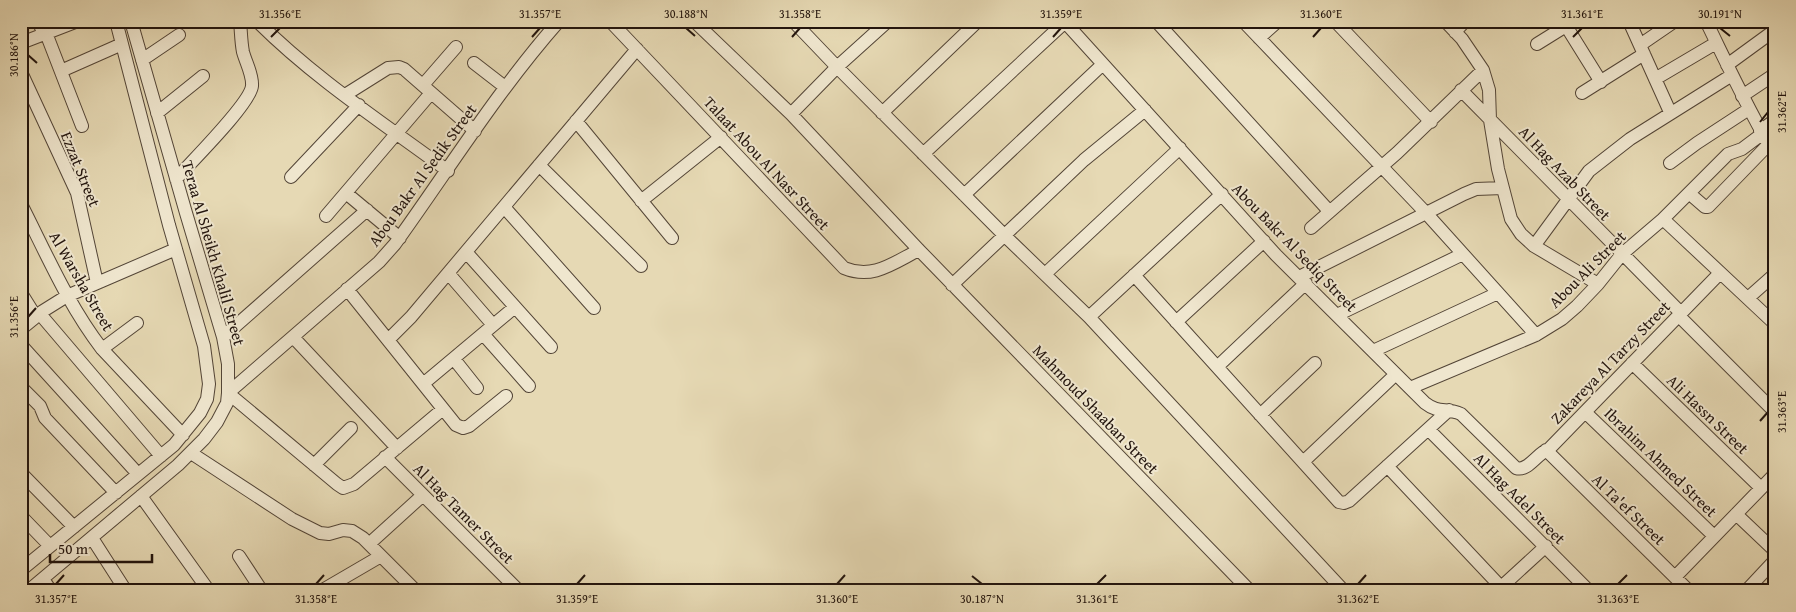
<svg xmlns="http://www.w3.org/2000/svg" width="1796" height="612" viewBox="0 0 1796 612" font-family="'Gentium Book Plus',serif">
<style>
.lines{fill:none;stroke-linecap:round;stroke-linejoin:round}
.minor-casing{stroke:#534537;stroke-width:14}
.minor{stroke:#efe6ce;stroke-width:12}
.ticks{fill:none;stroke:#22140d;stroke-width:2}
.labels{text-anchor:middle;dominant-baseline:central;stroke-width:4;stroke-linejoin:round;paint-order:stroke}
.street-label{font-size:16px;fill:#22140d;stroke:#efe6ce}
.neatline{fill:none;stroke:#22140d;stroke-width:2}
.ticks-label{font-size:12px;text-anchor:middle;fill:#22140d}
</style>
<rect width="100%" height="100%" fill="#e6d9b4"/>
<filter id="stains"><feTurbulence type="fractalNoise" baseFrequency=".004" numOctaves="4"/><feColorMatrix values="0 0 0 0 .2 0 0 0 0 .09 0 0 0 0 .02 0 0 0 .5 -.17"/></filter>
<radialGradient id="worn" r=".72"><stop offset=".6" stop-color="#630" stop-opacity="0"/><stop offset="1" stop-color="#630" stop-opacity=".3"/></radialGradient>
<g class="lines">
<defs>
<path id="minor" d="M38,21L44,34
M257,21C314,78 383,123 448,171
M610,21L844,268C873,280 893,263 919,250
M694,21L791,114L919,250L1250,591
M793,21L837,67L1004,235L1089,317L1344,591
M1064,21L1276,255L1425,403C1439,414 1446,407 1461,414L1516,468C1528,472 1537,453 1549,449L1720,273
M1156,21L1329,211
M1243,21L1426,213L1536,335
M1335,21L1431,122
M1445,21L1462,39L1483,70L1489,90L1490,120L1498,169L1511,219L1521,234L1534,246L1598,284
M1563,21L1601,82
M1629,21L1670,112
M1706,21C1728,66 1749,112 1775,155
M1455,32L1465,21
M46,33L82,126
M1259,38L1278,21
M21,43L78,21
M1537,44L1574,21
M1640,45L1675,21
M142,60L179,35
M474,63L505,87
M1727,65L1775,30
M61,71L122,44
M21,72L77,193L97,283
M1655,79L1716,43
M423,85L456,47
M1461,90L1681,313
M1582,93L1644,54
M345,95L388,68L399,67L404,69L475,131
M1742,96L1775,74
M157,113L203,76
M882,113L978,21
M791,114L837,67L888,21
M576,121L672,238
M1760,131L1775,120
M923,154L1065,22
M1670,163L1697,143L1749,109
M539,165L641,266
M291,177L359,105
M176,179C191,162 250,104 252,86C253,75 246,63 243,52C241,42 241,31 240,21
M346,193L400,238
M1690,194L1705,207H1708L1769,144
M964,195L1103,64
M641,201L721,137
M21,204C46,253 68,305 102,349L183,435
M504,207L594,308
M326,216L431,93
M1663,219L1775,324
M1311,228L1397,153L1483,70
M1534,246L1589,171L1630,139L1732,75
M466,252L551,347
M448,273L493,325
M1045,274L1180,148
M1134,275L1339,502L1344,503L1349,501L1449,410
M1299,277L1464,194L1476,189L1503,188
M952,285L1084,160L1145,110
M347,289L456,425L463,428L469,426L506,396
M21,293L36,317
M1748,298L1775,274
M40,314L161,456
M1337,315L1463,254
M1678,315L1775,412
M1089,317L1222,194
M1176,322L1264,241
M21,329L43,311L67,296L176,249
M483,334L529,386
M223,337L367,210
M293,337L397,448
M388,340L411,317L637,49
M21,345L138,474
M102,349L137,323
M1373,351L1498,293
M454,359L477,388
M1632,363L1761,488
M1217,367L1306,283
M423,384L515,307
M21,387L40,406L45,418L116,493
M1410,388L1536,335L1562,319L1577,306L1598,284L1622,254L1663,219L1728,154L1742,149L1762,134
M443,409L354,484L343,488L337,484L228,393L379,262L395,244C449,169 498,90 559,21
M1585,412L1714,536
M1260,415L1315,363
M1428,429L1589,591
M1546,450L1689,591
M191,453L292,519L320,533L329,534L343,530L352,531L363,538L416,591
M385,457L519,591
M1303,462L1396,374
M314,465L351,428
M1387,466L1501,587
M21,473L74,527
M141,496L209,591
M1736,514L1775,551
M22,517L50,546
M92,538L126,591
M369,544L423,495
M239,556L262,591
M21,570L174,445L200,413L207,399L209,384L204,346L169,225L116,21
M1675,577L1775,474
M43,579L51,591
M28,591L178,465L204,439L217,422L227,403L228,393V364L223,337L186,213L131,21
M321,591L381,556
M1497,591L1546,546
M1746,591L1775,560"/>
</defs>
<!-- minor casing -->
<use href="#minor" class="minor-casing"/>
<!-- minor -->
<use href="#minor" class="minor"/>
</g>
<!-- ticks -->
<path class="ticks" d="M686,28L695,36M1720,28L1730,36M271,37L280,28M532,37L540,28M792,37L800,28M1053,37L1061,28M1313,37L1321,28M1573,37L1582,28M28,55L37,63M1760,122L1768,112M28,317L36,308M1760,421L1768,412M972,576L982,584M56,584L64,575M316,584L324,575M577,584L585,575M837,584L845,575M1097,584L1106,575M1358,584L1366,575M1618,584L1627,575"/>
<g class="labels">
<!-- street labels -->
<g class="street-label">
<text transform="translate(767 163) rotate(47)">Talaat Abou Al Nasr Street</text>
<text transform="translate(81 169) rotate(68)">Ezzat Street</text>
<text transform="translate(1565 173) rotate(46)">Al Hag Azab Street</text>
<text transform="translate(422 175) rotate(-54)">Abou Bakr Al Sedik Street</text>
<text transform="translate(1295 247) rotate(46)">Abou Bakr Al Sediq Street</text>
<text transform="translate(214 253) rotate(74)">Teraa Al Sheikh Khalil Street</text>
<text transform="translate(1587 269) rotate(-45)">Abou Ali Street</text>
<text transform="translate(82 281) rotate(60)">Al Warsha Street</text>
<text transform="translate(1610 362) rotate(-46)">Zakareya Al Tarzy Street</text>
<text transform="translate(1096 409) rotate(46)">Mahmoud Shaaban Street</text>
<text transform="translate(1708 414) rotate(44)">Ali Hassn Street</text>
<text transform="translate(1661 462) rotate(44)">Ibrahim Ahmed Street</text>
<text transform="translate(1520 498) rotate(45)">Al Hag Adel Street</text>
<text transform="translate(1629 509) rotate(44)">Al Ta'ef Street</text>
<text transform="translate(464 513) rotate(45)">Al Hag Tamer Street</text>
</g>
</g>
<!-- margin -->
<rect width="1796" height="612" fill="none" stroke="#e6d9b4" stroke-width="55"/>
<!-- scale -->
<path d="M50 554v8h102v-8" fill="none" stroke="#22140d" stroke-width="2.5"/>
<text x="58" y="554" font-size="15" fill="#22140d" stroke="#efe6ce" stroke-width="4" paint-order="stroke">50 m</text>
<rect x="28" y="28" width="1740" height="556" class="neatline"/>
<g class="ticks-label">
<text x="280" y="18">31.356°E</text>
<text x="540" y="18">31.357°E</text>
<text x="686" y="18">30.188°N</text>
<text x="800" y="18">31.358°E</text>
<text x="1061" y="18">31.359°E</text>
<text x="1321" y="18">31.360°E</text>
<text x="1582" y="18">31.361°E</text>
<text x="1720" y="18">30.191°N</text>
<text transform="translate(14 55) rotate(-90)" y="4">30.186°N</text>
<text transform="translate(1782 112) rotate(-90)" y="4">31.362°E</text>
<text transform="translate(14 317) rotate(-90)" y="4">31.356°E</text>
<text transform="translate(1782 412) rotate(-90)" y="4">31.363°E</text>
<text x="56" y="603">31.357°E</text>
<text x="316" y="603">31.358°E</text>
<text x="577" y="603">31.359°E</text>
<text x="837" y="603">31.360°E</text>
<text x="982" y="603">30.187°N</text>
<text x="1097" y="603">31.361°E</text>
<text x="1358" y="603">31.362°E</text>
<text x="1618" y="603">31.363°E</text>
</g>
<rect width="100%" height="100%" filter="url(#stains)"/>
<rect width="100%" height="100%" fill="url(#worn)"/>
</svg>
